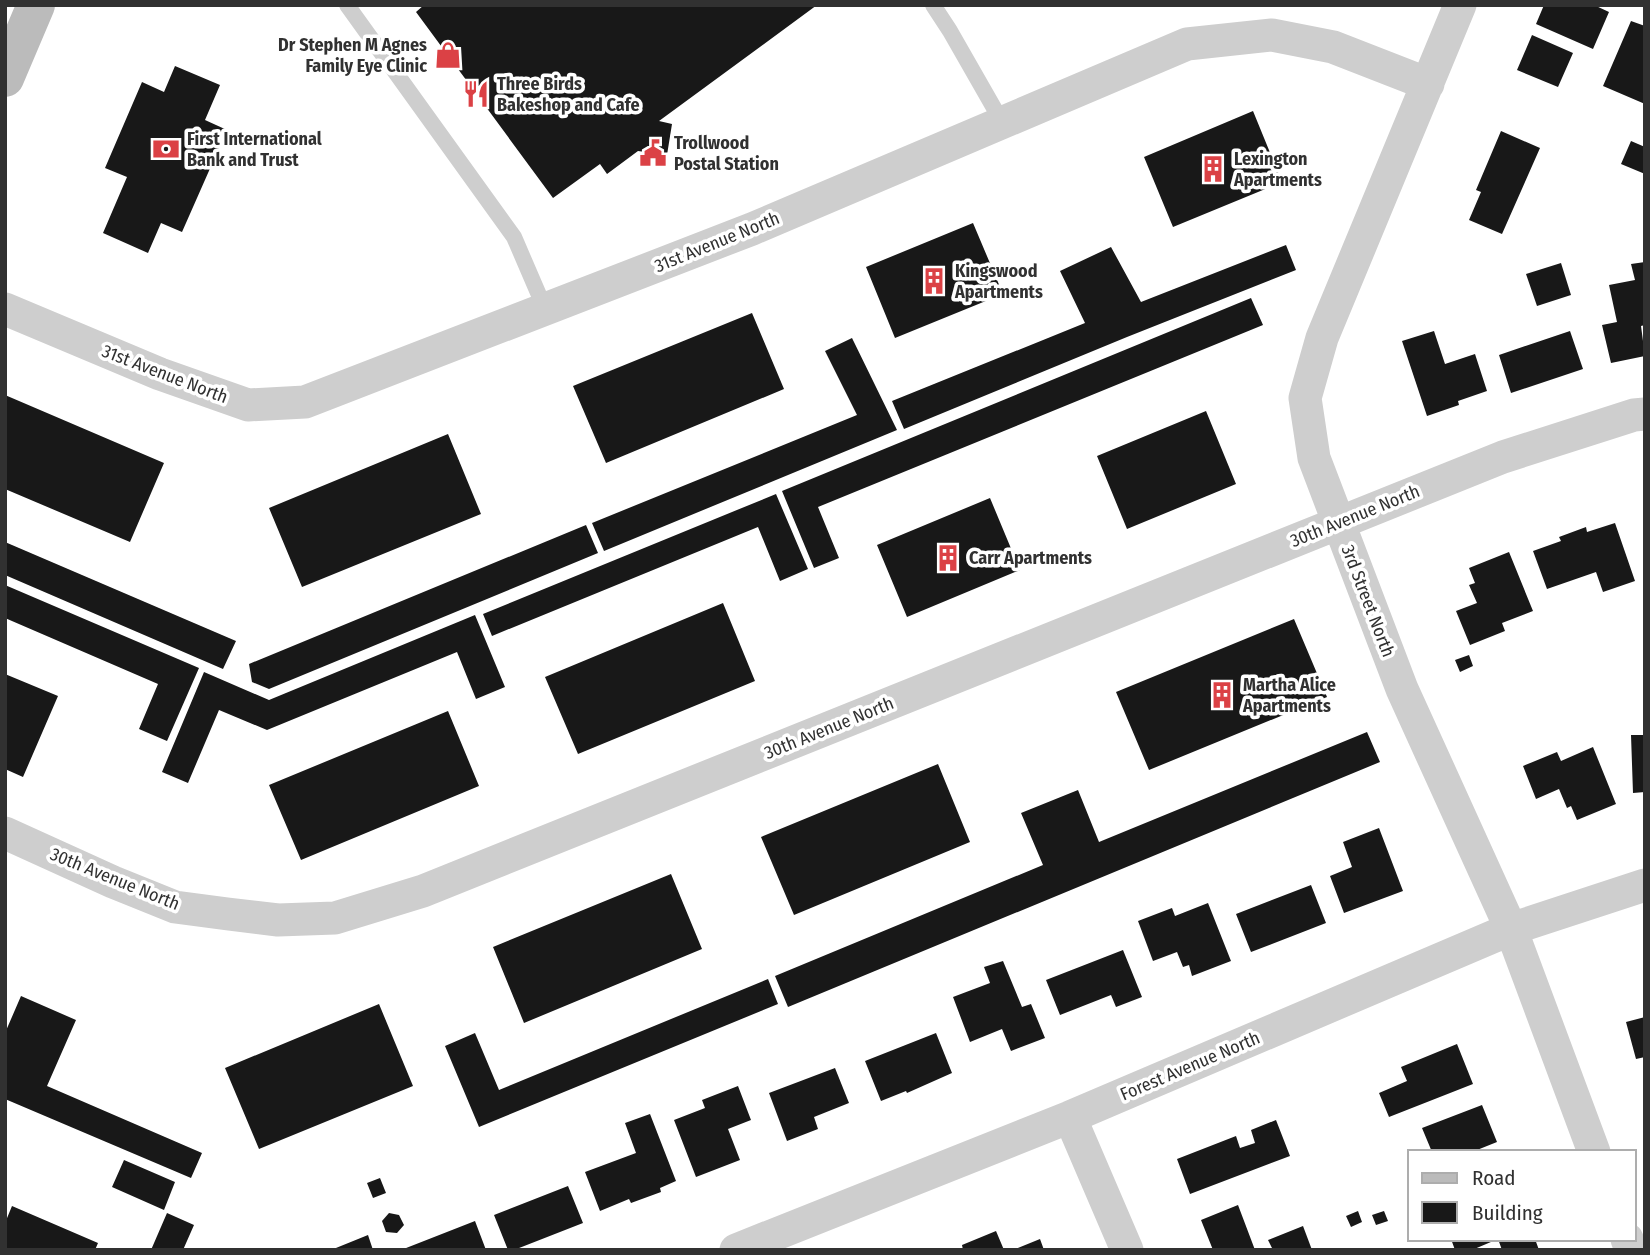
<svg xmlns="http://www.w3.org/2000/svg" width="1650" height="1255" viewBox="0 0 1650 1255" font-family="'Fira Sans Condensed',sans-serif">
<style>
.building{fill:#181818}
.lines{fill:none;stroke-linecap:round;stroke-linejoin:round}
.lane{stroke:#cecece;stroke-width:16}
.street{stroke:#cecece;stroke-width:33}
.secondary{stroke:#bbb;stroke-width:38}
.labels{text-anchor:middle;dominant-baseline:central;stroke-width:7;stroke-linejoin:round;paint-order:stroke}
.poi-label{font-size:18px;font-weight:bold;fill:#313131;stroke:#fff;text-anchor:start}
.street-label{font-size:18px;fill:#313131;stroke:#fff}
</style>
<rect width="100%" height="100%" fill="#fff"/>
<!-- building -->
<path class="building" d="M424,5H817L659,121L672,124L667,155L638,151L607,174L600,164L553,198L416,12Z
M1544,5H1594L1609,12L1593,49L1536,24Z
M1631,21L1645,26V104L1603,86Z
M1532,35L1573,53L1558,87L1517,70Z
M175,66L220,85L205,120L227,130L182,232L161,223L148,253L103,233L127,177L105,168L142,82L164,92Z
M1253,111L1282,182L1173,227L1144,157Z
M1501,131L1540,148L1502,234L1469,220L1481,192L1476,190Z
M1631,141L1645,147V174L1621,164Z
M973,223L1003,294L895,338L866,267Z
M1286,245L1296,270L1127,337L904,429L892,401L1085,323L1060,271L1111,247L1141,302Z
M1645,262V325L1641,326L1645,356L1611,363L1602,325L1617,322L1609,285L1635,280L1631,264Z
M1561,263L1571,295L1537,306L1526,274Z
M1251,298L1263,325L818,507L839,558L814,568L782,491Z
M752,313L784,389L606,463L573,386Z
M1434,331L1445,364L1475,354L1487,391L1458,401L1459,405L1427,416L1402,341Z
M1570,331L1583,369L1511,393L1499,355Z
M852,338L897,430L604,551L592,523L857,415L825,351Z
M5,395L164,463L130,542L5,489Z
M1206,411L1236,484L1127,529L1097,456Z
M448,434L481,514L302,587L269,508Z
M776,494L808,569L780,581L758,527L492,636L483,614Z
M990,498L1020,570L907,617L877,545Z
M1615,523L1635,581L1603,592L1596,572L1547,589L1533,551L1561,541L1559,537L1586,527L1587,532Z
M586,525L598,553L269,689L252,682L249,664Z
M5,542L236,641L223,669L5,575Z
M1509,552L1533,611L1502,623L1505,631L1470,645L1456,611L1477,603L1469,585L1475,583L1469,568Z
M5,585L199,668L167,741L139,729L158,684L5,618Z
M723,603L755,681L578,754L545,677Z
M475,615L505,687L476,699L457,652L267,730L219,710L188,783L162,772L204,672L269,700Z
M1294,619L1327,697L1149,770L1116,692Z
M1469,655L1473,666L1460,672L1455,660Z
M5,674L58,696L23,777L5,769Z
M448,711L479,786L301,860L269,785Z
M1367,732L1380,762L788,1007L775,976L1043,865L1021,813L1078,790L1099,842Z
M1631,735H1645V792L1633,793Z
M1593,747L1616,804L1577,820L1571,806L1567,808L1559,789L1536,799L1523,766L1557,752L1561,761Z
M938,764L970,842L794,915L761,837Z
M1379,828L1403,891L1344,913L1330,876L1352,867L1343,842Z
M671,874L702,949L524,1023L493,947Z
M1311,885L1326,923L1251,952L1236,914Z
M1208,903L1231,961L1192,976L1189,965L1183,967L1177,952L1153,961L1138,921L1172,908L1175,916Z
M1123,950L1142,997L1116,1007L1111,995L1060,1015L1046,980Z
M1003,961L1022,1007L1031,1004L1045,1038L1011,1051L1002,1029L970,1042L953,997L990,983L984,967Z
M768,979L778,1004L479,1127L445,1046L475,1033L499,1090Z
M21,996L76,1020L47,1086L202,1153L191,1178L5,1099V1033Z
M379,1004L413,1086L259,1149L225,1068Z
M1645,1017V1057L1636,1059L1626,1022Z
M936,1033L952,1073L907,1093L906,1091L881,1101L865,1061Z
M1457,1044L1473,1084L1389,1117L1379,1093L1407,1081L1401,1067Z
M835,1068L849,1103L814,1117L818,1129L787,1141L769,1093Z
M738,1086L751,1120L728,1129L740,1160L696,1177L674,1120L705,1108L702,1100Z
M1482,1105L1497,1142L1477,1150L1478,1152H1432L1422,1128Z
M650,1114L676,1181L660,1188L661,1192L631,1203L629,1199L600,1211L585,1172L636,1153L625,1123Z
M1276,1120L1290,1156L1190,1194L1177,1159L1236,1136L1240,1148L1255,1143L1251,1130Z
M124,1160L175,1182L164,1210L112,1187Z
M380,1178L386,1193L373,1198L367,1183Z
M568,1186L583,1223L514,1250H508L494,1215Z
M1238,1205L1255,1250H1213L1201,1220Z
M12,1206L98,1243L95,1250H5V1223Z
M1358,1211L1362,1222L1351,1227L1346,1216Z
M1384,1211L1388,1221L1376,1225L1372,1215Z
M167,1213L194,1225L183,1250H151Z
M389,1213L399,1215L404,1225L397,1233L386,1232L382,1221Z
M475,1221L486,1250H401Z
M1303,1226L1312,1250H1273L1268,1240Z
M996,1231L1004,1250H963L962,1245Z
M368,1235L373,1250H331Z
M1040,1239L1044,1250H1013Z
M1451,1239H1535L1539,1250H1502L1498,1239L1472,1250H1455Z"/>
<g class="lines">
<!-- lane -->
<path class="lane" d="M347,5L514,237L545,309
M933,5L950,31L1002,122"/>
<!-- street -->
<path class="street" d="M1460,5L1322,338L1305,398L1314,458L1402,689L1511,929L1594,1152
M5,309L160,374L248,405L305,402L752,229L1187,44L1272,35L1333,47L1428,84
M5,833L113,882L175,907L228,914L278,920L335,918L423,891L1503,457L1634,415L1645,414
M1070,1117L1127,1250
M1627,1239L1631,1250
M736,1250L1070,1117L1511,929L1645,885"/>
<!-- secondary -->
<path class="secondary" d="M5,78L36,5"/>
</g>
<!-- icons -->
<defs>
<symbol id="shop-bare" viewBox="-9 -9 18 18"><path d="M-5-2.5h2.3a2.7 3.5 0 0 1 5.4 0H5L5.5 6h-11ZM-1.5-2.5h3a1.5 2.3 0 0 0-3 0Z" fill="#db4145" stroke="#fff" stroke-width="2.5" paint-order="stroke"/></symbol>
<symbol id="restaurant-bare" viewBox="-9 -9 18 18"><path d="M-5-6h1v4h1v-4h1v4h1v-4h1v5L-1.5 .5V6h-2V.5L-5-1ZM5-6V6H3V1.5H1.5Q1.5-4 5-6Z" fill="#db4145" stroke="#fff" stroke-width="2.5" paint-order="stroke"/></symbol>
<symbol id="bank-bare" viewBox="-9 -9 18 18"><path d="M-6-4H6V4H-6ZM0-2.3a2.3 2.3 0 1 0 0 4.6a2.3 2.3 0 1 0 0-4.6Z" fill="#db4145" stroke="#fff" stroke-width="2.5" paint-order="stroke"/></symbol>
<symbol id="civic-bare" viewBox="-9 -9 18 18"><path d="M-.6-6.5H3V-4.5H.6V-3L4-1V1h2V6H-6V1h2V-1L-.6-3ZM-1.2 2.5V6h2.4V2.5Z" fill="#db4145" stroke="#fff" stroke-width="2.5" paint-order="stroke"/></symbol>
<symbol id="building-bare" viewBox="-9 -9 18 18"><path d="M-4-6H4V6H1V3H-1V6H-4ZM-2.5-4.3h1.7v1.8h-1.7ZM.8-4.3h1.7v1.8H.8ZM-2.5-1h1.7V.8h-1.7ZM.8-1h1.7V.8H.8Z" fill="#db4145" stroke="#fff" stroke-width="2.5" paint-order="stroke"/></symbol>
</defs>
<g fill-rule="evenodd">
<use href="#shop-bare" x="429" y="36" width="38" height="38"/>
<use href="#restaurant-bare" x="457" y="75" width="38" height="38"/>
<use href="#bank-bare" x="147" y="130" width="38" height="38"/>
<use href="#civic-bare" x="634" y="134" width="38" height="38"/>
<use href="#building-bare" x="1194" y="150" width="38" height="38"/>
<use href="#building-bare" x="915" y="262" width="38" height="38"/>
<use href="#building-bare" x="929" y="539" width="38" height="38"/>
<use href="#building-bare" x="1203" y="676" width="38" height="38"/>
</g>
<g class="labels">
<!-- poi labels -->
<g class="poi-label">
<text x="427" y="45" text-anchor="end">Dr Stephen M Agnes<tspan x="427" dy="21">Family Eye Clinic</tspan></text>
<text x="497" y="84">Three Birds<tspan x="497" dy="21">Bakeshop and Cafe</tspan></text>
<text x="187" y="139">First International<tspan x="187" dy="21">Bank and Trust</tspan></text>
<text x="674" y="143">Trollwood<tspan x="674" dy="21">Postal Station</tspan></text>
<text x="1234" y="159">Lexington<tspan x="1234" dy="21">Apartments</tspan></text>
<text x="955" y="271">Kingswood<tspan x="955" dy="21">Apartments</tspan></text>
<text x="969" y="558">Carr Apartments</text>
<text x="1243" y="685">Martha Alice<tspan x="1243" dy="21">Apartments</tspan></text>
</g>
<!-- street labels -->
<g class="street-label">
<text transform="translate(717 242) rotate(-22)">31st Avenue North</text>
<text transform="translate(165 374) rotate(21)">31st Avenue North</text>
<text transform="translate(1355 516) rotate(-22)">30th Avenue North</text>
<text transform="translate(1368 601) rotate(69)">3rd Street North</text>
<text transform="translate(829 728) rotate(-22)">30th Avenue North</text>
<text transform="translate(115 879) rotate(22)">30th Avenue North</text>
<text transform="translate(1190 1066) rotate(-23)">Forest Avenue North</text>
</g>
</g>
<!-- border -->
<rect width="1650" height="1255" fill="none" stroke="#313131" stroke-width="14"/>
<!-- legend -->
<rect x="1408" y="1150" width="228" height="91" fill="#ffffff" stroke="#adadad" stroke-width="2"/>
<rect x="1422" y="1173" width="35" height="10" fill="#bbbbbb" stroke="#adadad" stroke-width="2"/>
<text x="1472" y="1185" font-size="21" fill="#313131">Road</text>
<rect x="1422" y="1202" width="35" height="21" fill="#181818" stroke="#adadad" stroke-width="2"/>
<text x="1472" y="1220" font-size="21" fill="#313131">Building</text>
</svg>
